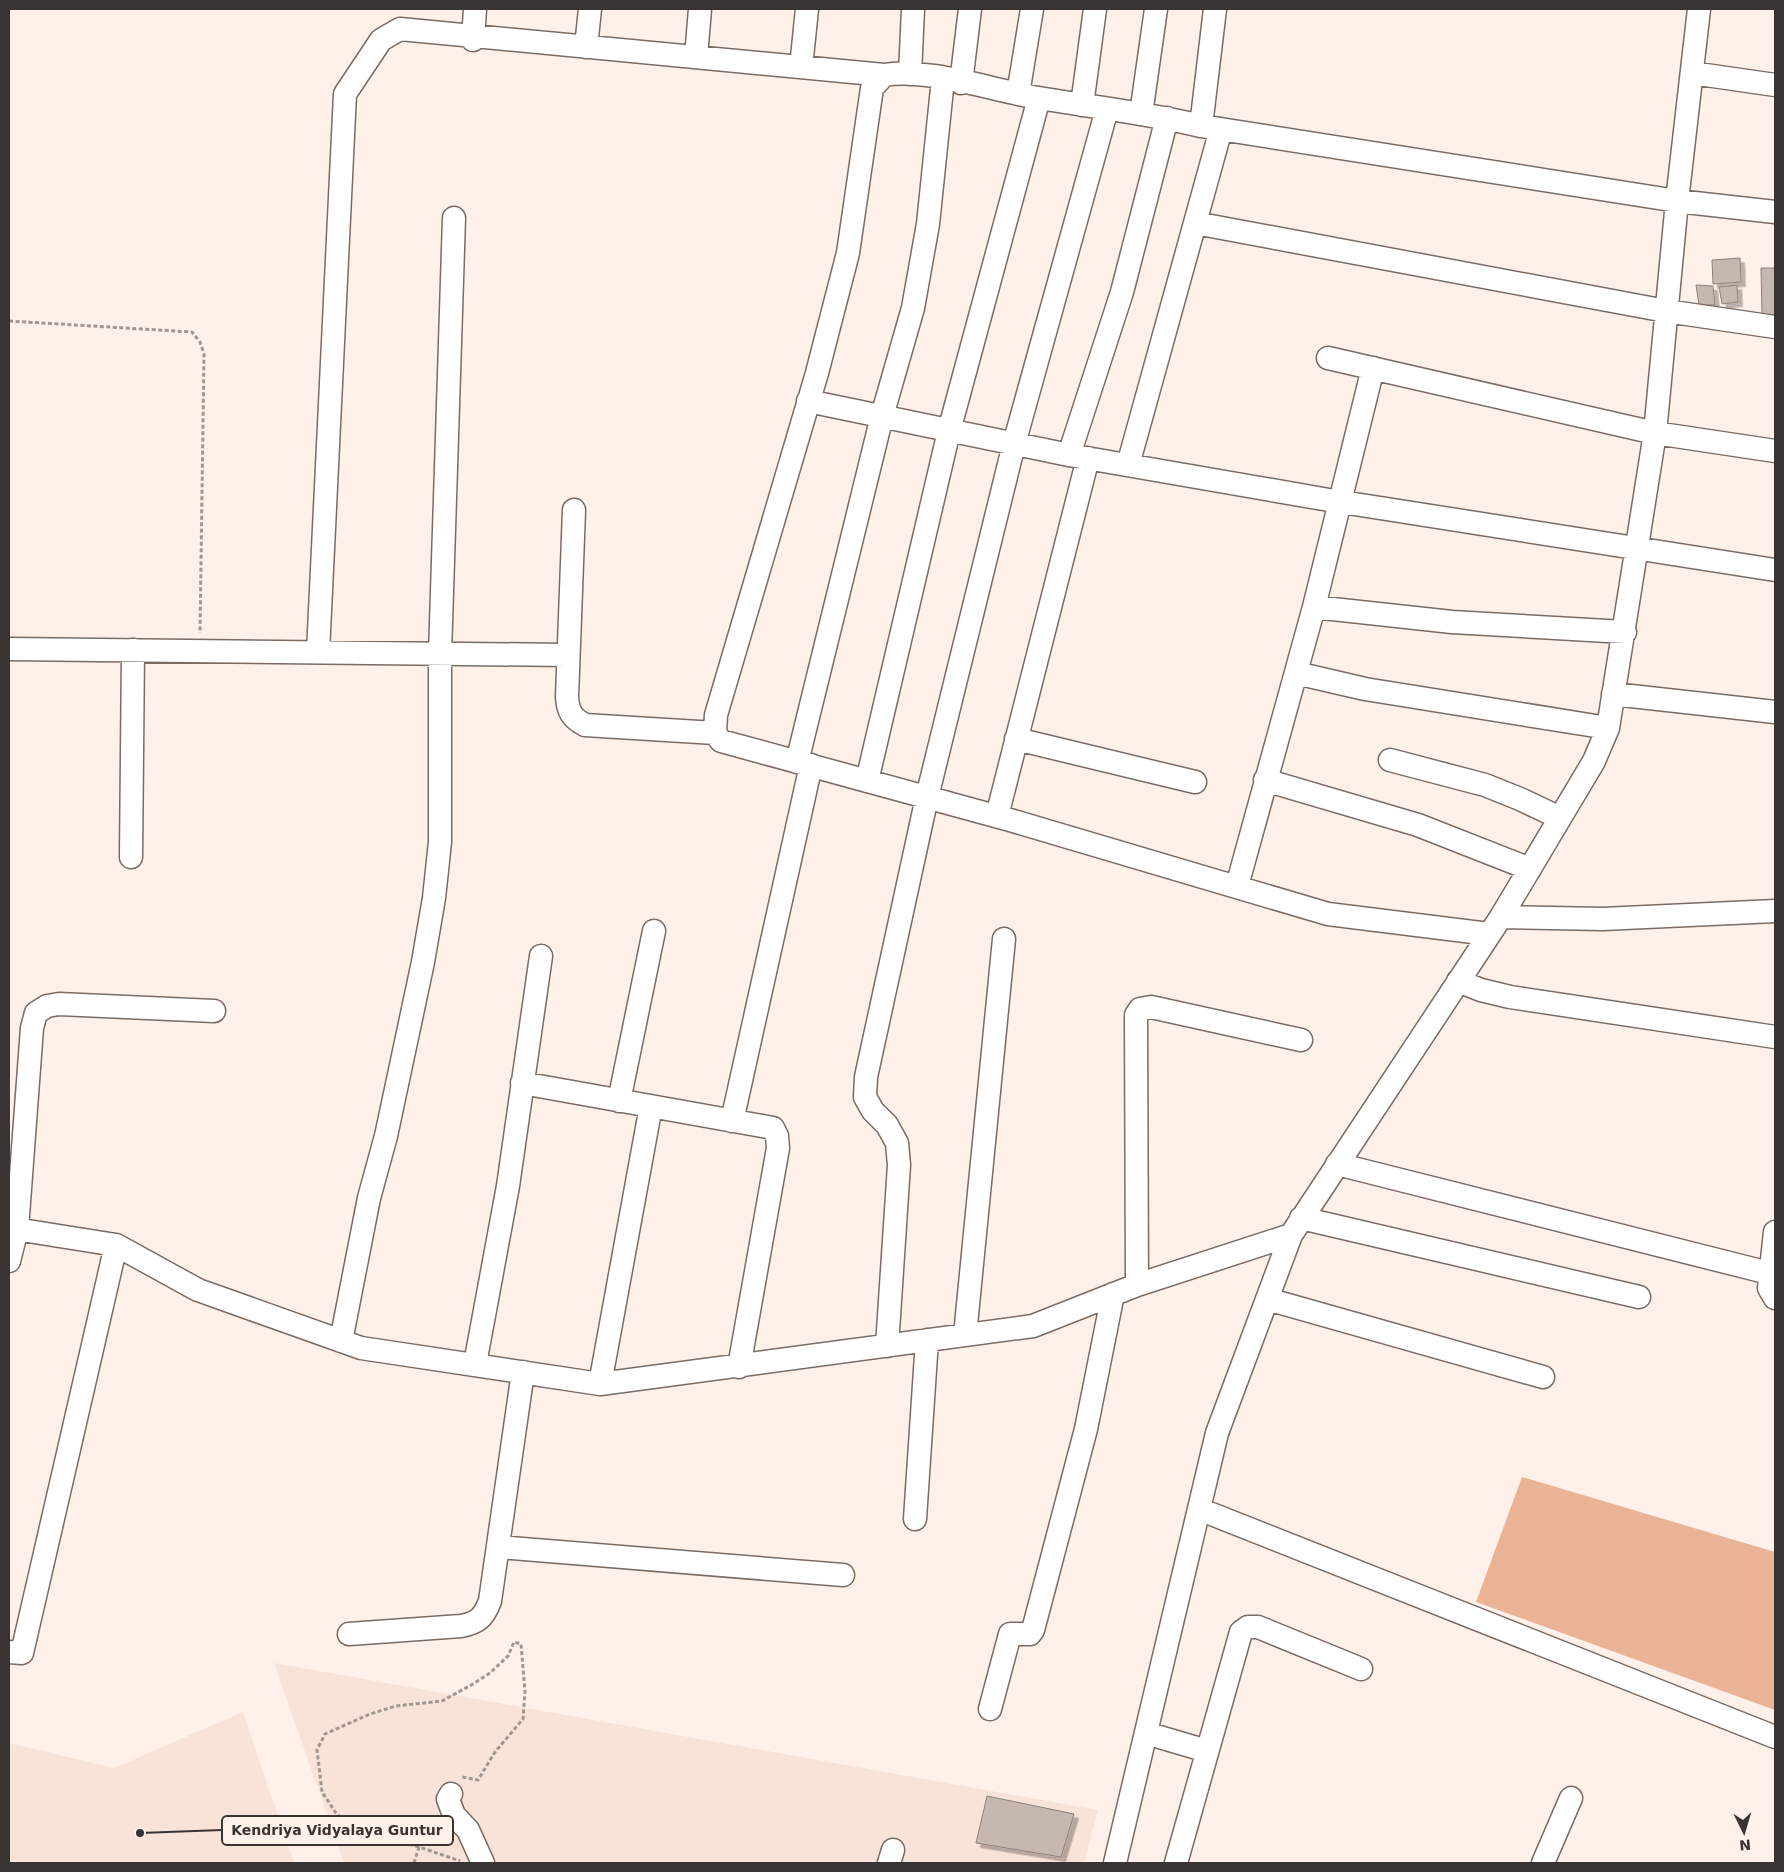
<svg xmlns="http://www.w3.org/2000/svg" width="1784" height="1872" viewBox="0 0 1784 1872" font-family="'DejaVu Sans',sans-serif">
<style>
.built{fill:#f9e3d8}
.green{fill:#ebb396}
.building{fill:#c6b8b1;stroke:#8d817a;filter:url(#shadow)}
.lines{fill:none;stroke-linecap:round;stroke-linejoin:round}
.minor-casing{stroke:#786c65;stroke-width:25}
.path{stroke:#a19691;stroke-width:3;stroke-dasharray:4 2.5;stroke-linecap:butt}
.minor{stroke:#fff;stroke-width:22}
.leader{fill:none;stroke:#393431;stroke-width:2}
.callout-dot{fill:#393431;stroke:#fff0e9;stroke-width:2}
.callout{fill:#fff0e9;stroke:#393431;stroke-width:2}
.callout-label{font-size:14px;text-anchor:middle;font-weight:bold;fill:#393431}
</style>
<defs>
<filter id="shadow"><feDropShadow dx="4.5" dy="4.5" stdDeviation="0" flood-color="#0004"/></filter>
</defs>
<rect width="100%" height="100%" fill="#fff0e9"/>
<!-- built -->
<path class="built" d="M274,1663L1098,1810L1084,1863H344Z
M243,1712L294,1863H9V1743L114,1768Z"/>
<!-- green -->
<path class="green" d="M1522,1477L1775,1552V1710L1476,1602Z"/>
<!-- building -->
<path class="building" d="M1740,258L1741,282L1713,284L1712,260Z
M1761,268H1775V315H1762Z
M1696,285L1713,286L1715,305H1699Z
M1737,285L1738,302L1722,304L1719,287Z
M987,1796L1074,1814L1061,1857L976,1843Z"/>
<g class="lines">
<defs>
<path id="minor" d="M473,40L475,9
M586,47L590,9
M696,57L700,9
M801,67L807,9
M1692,73L1775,85
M910,74L913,9
M961,83L970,9
M1018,94L1032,9
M1082,105L1095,9
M1141,114L1156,9
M1201,126L1215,9
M1195,223L1666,311L1775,327
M1328,358L1655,433L1775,451
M808,401L1069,455L1329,500L1775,570
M1069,455L1122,292L1167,118
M1128,465L1221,129
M574,510L567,697C568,712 572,718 585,725L715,733
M1314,607L1452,622L1625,632
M9,649L568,655
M318,652L345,94L381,40L400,29L884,75
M1296,673L1365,689L1608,728
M1613,694L1775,712
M1016,739L1195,782
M1390,760L1485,785L1520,799L1560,818
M797,762L882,416L913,308L928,224L943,79
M1265,780L1418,825L1530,869
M867,781L949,431L1039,98
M997,816L1088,458
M131,857L133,650
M1237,886L1314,607L1373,368
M1501,917L1603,919L1775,911
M1489,934L1328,914L1010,820L721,741L715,733L716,715L817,373L848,253L872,88L884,75C926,67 995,91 1039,98C1093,107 1148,113 1201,126L1677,201L1775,212
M1458,981L1481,990L1510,997L1775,1037
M522,1083L773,1128L777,1136L778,1148L739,1367
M619,1101L654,931
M732,1121L811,765
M1337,1164L1769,1273
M1301,1218L1639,1297
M9,1228L116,1245L198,1290L361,1348L600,1384L1033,1326L1137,1285L1291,1235
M1775,1232L1769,1288L1775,1298
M9,1261L17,1229L32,1028L36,1013L47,1006L59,1004L214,1011
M1137,1285L1136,1015L1140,1009L1151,1007L1301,1040
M1267,1299L1543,1377
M965,1335L1004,939
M341,1341L369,1198L386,1136L423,962L434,898L440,842V654L454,218
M887,1346L899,1165L897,1143L887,1125L873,1111L865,1097L866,1077L927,797L1014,444L1107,109
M475,1364L508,1186L541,956
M600,1384L651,1106
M1199,1509L1775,1737
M915,1519L927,1340
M498,1547L843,1575
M349,1634L461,1626C478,1623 484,1617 490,1601L523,1372
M9,1652L22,1653L116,1245
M990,1709L1010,1634H1030L1033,1630L1086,1429L1113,1294
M1146,1733L1207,1751
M451,1794L448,1799L454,1815L468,1830L483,1863
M889,1863L893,1850
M1115,1863L1217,1433L1291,1235L1501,917L1594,761L1608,728L1655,433L1677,201L1699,9
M1176,1863L1241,1632L1248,1627H1258L1361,1669
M1543,1863L1571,1798"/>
</defs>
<!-- minor casing -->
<use href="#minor" class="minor-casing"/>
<!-- path -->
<path class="path" d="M9,321L192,332L200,342L204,354L200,633
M419,1847L353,1828L336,1813L322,1792L317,1750L325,1734L370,1714L396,1706L442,1701L473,1684L490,1673L508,1656L514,1642L521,1644L525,1691L523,1719L495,1752L478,1780L462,1777
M414,1863L419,1847L460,1861"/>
<!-- minor -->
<use href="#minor" class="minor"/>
</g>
<!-- callouts -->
<path class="leader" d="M140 1833L222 1830"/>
<circle class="callout-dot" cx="140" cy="1833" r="5"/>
<rect class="callout" x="222" y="1816" width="231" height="29" rx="5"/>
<g class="callout-label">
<text x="337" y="1835">Kendriya Vidyalaya Guntur</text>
</g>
<!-- border -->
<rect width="1784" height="1872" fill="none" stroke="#393431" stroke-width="20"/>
<!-- north arrow -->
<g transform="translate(1744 1832) rotate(175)" stroke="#fff0e9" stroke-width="4" paint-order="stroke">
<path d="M0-4L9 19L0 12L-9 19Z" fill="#393431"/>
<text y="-8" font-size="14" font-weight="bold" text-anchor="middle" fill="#393431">N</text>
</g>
</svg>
